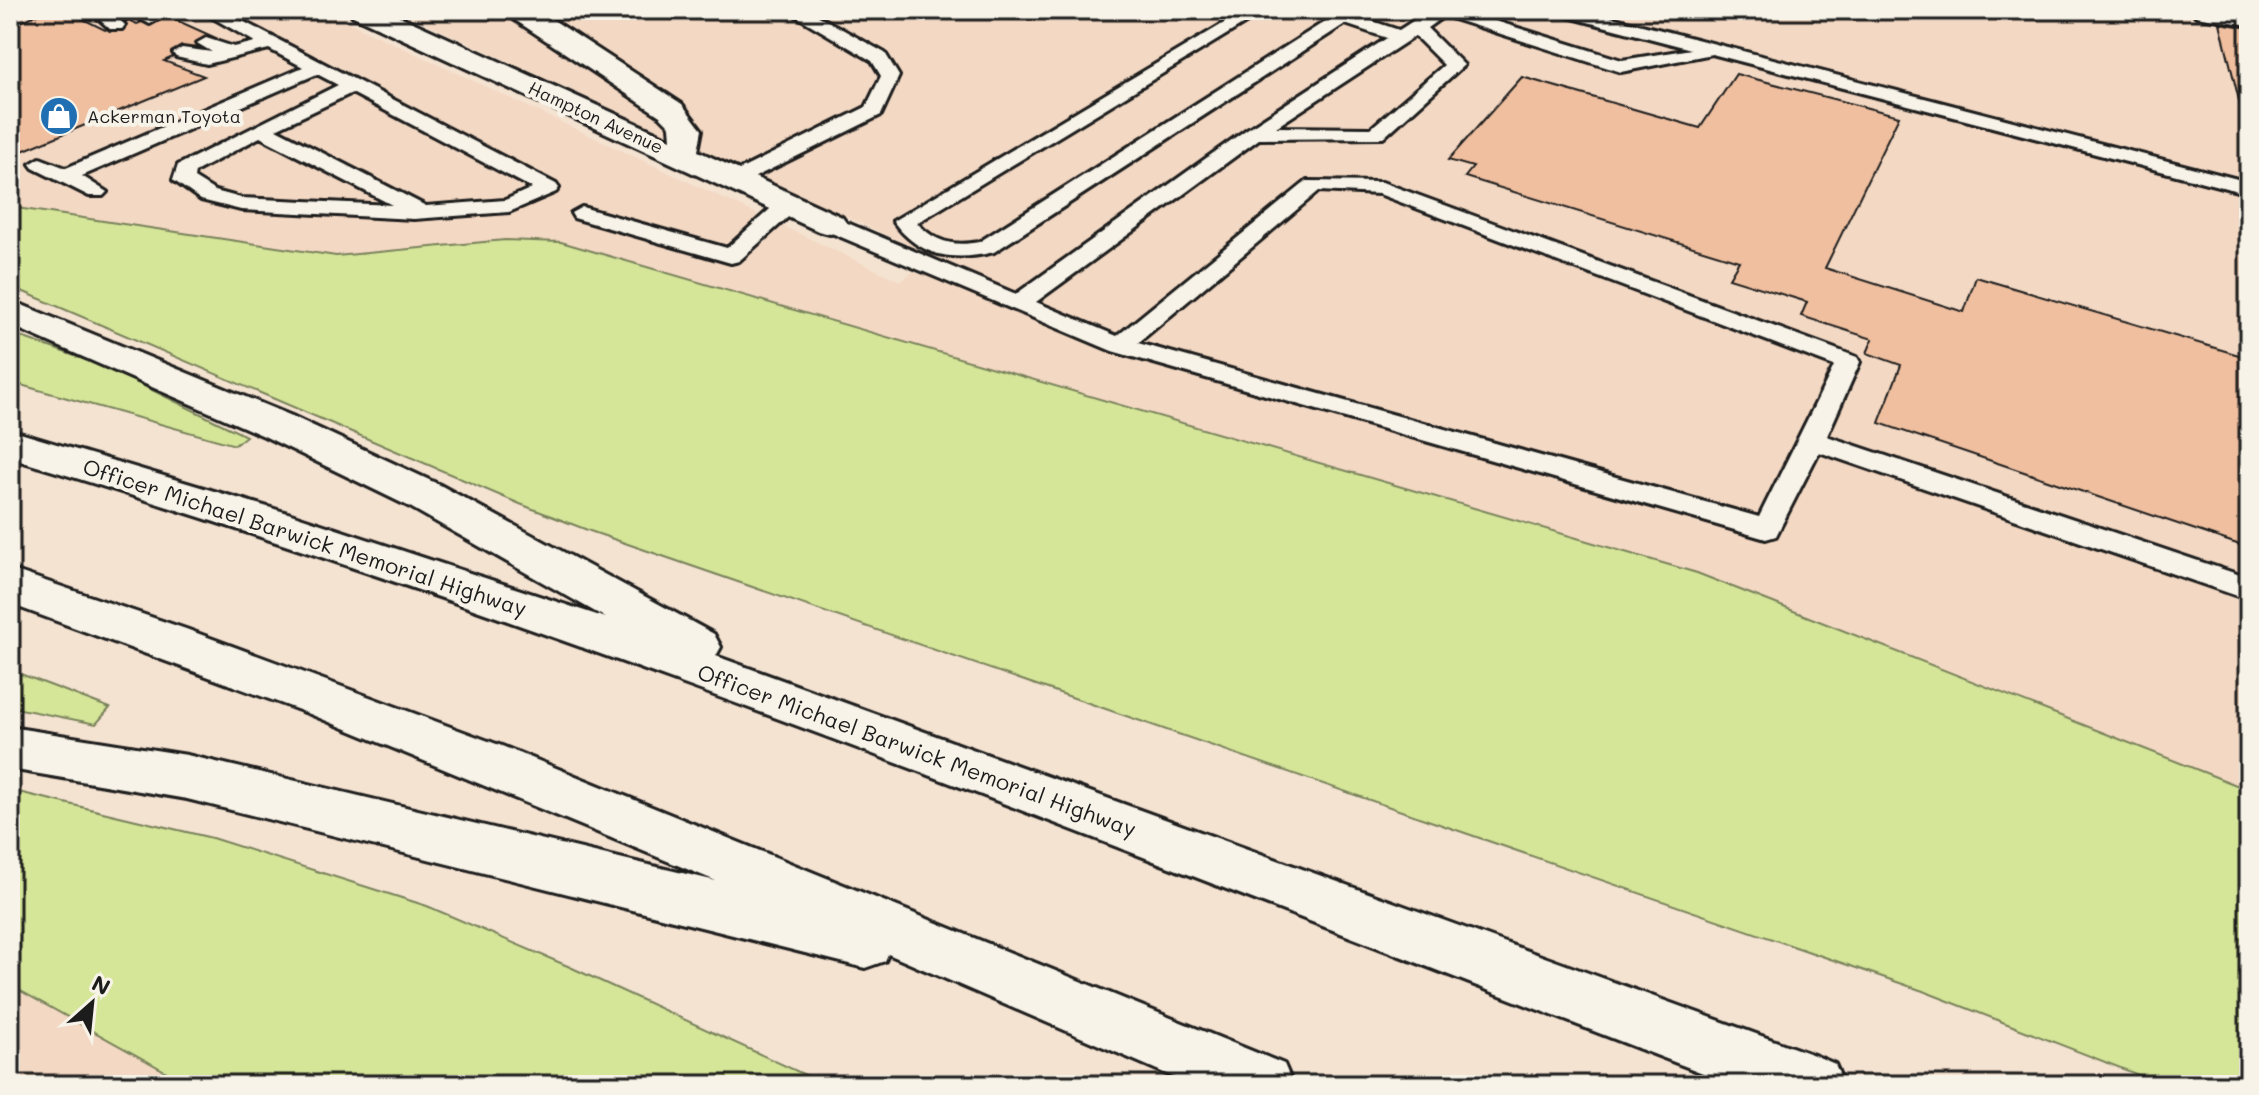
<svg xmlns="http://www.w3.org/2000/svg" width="2259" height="1095" viewBox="0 0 2259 1095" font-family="Mali,sans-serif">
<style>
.built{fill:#f3d8c3}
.green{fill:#d5e699;stroke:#78815a;stroke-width:2}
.building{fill:#efbf9f;stroke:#1c1c1c;stroke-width:2}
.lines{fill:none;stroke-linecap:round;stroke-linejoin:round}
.service-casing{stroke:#1c1c1c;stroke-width:6}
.minor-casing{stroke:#1c1c1c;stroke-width:6}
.motorway-casing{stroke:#1c1c1c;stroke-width:6}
.service{fill:#f7f3e8;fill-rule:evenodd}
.minor{fill:#f7f3e8;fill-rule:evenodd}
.motorway{fill:#f7f3e8;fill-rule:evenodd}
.labels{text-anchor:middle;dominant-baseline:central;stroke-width:8;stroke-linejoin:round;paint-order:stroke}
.far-poi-label{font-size:18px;fill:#1c1c1c;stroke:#f7f3e8;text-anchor:start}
.far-street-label{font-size:18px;fill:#1c1c1c;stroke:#f7f3e8}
.street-label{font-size:22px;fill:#1c1c1c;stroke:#f7f3e8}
</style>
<rect width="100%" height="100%" fill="#f5e3d2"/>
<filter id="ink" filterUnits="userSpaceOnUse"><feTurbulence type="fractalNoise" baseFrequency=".0125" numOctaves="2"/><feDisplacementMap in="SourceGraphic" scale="16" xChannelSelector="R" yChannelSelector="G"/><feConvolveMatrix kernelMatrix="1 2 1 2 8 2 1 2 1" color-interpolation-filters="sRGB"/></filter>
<g filter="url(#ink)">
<!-- built -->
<path class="built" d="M10,10H322L900,281L934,257L397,10H2249V790L1697,573L561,242L505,240L336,256L10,207Z
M10,985L190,1085H10Z"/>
<!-- green -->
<path class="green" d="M10,207L336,256L505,240L561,242L1697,573L2249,790V1085H2164L1923,991L590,531L520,504L10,286Z
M10,333L103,366L246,436L235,445L10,382Z
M10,670L110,708L96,724L10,707Z
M10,790L212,838L427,906L570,967L827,1085H190L10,985Z"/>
<!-- building -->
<path class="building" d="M46,10H65L105,30L129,20L137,24L163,14L216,38L164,61L204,76L10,156V27Z
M2220,23L2249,28V141Z
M1736,74L1899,116L1825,268L1964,312L1976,277L2249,358V548L1879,423L1901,365L1867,353L1873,339L1801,316L1807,302L1729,278L1739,261L1465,177L1473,167L1448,160L1522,77L1700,128Z"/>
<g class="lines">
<defs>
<path id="service" d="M10,10H27L10,19Z
M89,10H109L125,25L122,29H110Z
M123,10H146L159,19L150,24Z
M199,10H221L556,184L559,188L556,192L509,212L414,219L241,210L201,200L173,180L178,165L338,85L317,74L82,176L107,192L103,196H89L33,168L30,164L40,158L66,168L303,67L269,49L207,64L176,57L173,53L182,48L212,52L197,43L206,38L234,47L255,42ZM352,93L532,188L505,200L426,206L276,129ZM260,137L392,205L241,198L215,191L194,178L195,172Z
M786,10H808L885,53L899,76L881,115L741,184H727L724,180L727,176L866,107L881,76L872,61Z
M1246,10H1267L917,223C935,242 953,247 979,242L1329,19L1324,14L1328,10H1364L1357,16L1399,30L1430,10H1460L1622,60L1691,49L1557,14L1554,10H1584L2249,182V194L1712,54L1621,72L1444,16L1427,28L1464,65L1383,138L1259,139L1036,302L1117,336L1307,181L1382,182L1857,357L1860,362L1827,436L2249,578V600L1819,452L1776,536L1766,539L1112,351L822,229L819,224L822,219H838L1016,294L1247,129L1387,38L1345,24L994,252C953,262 919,257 893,221ZM1415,36L1444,65L1371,128L1276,127ZM1319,191L1379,194L1834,366L1759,517L1138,343Z
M788,199L799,205L796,210L739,261L731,263L574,218L571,213L582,207L727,248L780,200Z"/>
<path id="minor" d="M349,10H386L671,139L670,126L660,116L509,16L505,10H538L682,104L702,130L698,151L842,217L847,224L842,231L830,234L818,231L353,16Z
M2192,10H2249V25L2196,16Z"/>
<path id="motorway" d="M10,300L292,416L440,485L714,634L721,647L716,656L1814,1055L1835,1064L1844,1085H1734C1163,867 596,634 10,458V430L288,513L606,618L410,507L264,436L10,325Z
M10,569L186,629L502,746L1284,1064L1293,1085H1192L888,954L885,961L865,968L187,799L10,769V727L187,755L716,881L310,714L10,604Z"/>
</defs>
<!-- service casing -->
<use href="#service" class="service-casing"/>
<!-- minor casing -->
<use href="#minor" class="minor-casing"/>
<!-- motorway casing -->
<use href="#motorway" class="motorway-casing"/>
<!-- service -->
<use href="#service" class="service"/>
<!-- minor -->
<use href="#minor" class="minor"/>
<!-- motorway -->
<use href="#motorway" class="motorway"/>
</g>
</g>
<!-- icons -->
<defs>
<symbol id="shop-disc" viewBox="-11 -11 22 22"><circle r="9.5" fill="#1f6fb2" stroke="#f7f3e8"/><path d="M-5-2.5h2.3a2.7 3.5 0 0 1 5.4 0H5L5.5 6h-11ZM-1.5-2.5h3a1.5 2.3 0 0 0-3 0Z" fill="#fff"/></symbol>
</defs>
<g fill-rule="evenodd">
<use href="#shop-disc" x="37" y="94" width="44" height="44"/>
</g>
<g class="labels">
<!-- far-poi labels -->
<g class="far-poi-label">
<text x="87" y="116">Ackerman Toyota</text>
</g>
<!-- far-street labels -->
<g class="far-street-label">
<text transform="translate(596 117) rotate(25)">Hampton Avenue</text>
</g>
<!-- street labels -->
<g class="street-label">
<text transform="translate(305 537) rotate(18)">Officer Michael Barwick Memorial Highway</text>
<text transform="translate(917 750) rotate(20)">Officer Michael Barwick Memorial Highway</text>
</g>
</g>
<!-- margin -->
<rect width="2259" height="1095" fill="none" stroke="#f7f3e8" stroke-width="40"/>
<rect x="20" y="20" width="2219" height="1055" fill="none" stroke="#1c1c1c" stroke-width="3" filter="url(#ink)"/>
<!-- north arrow -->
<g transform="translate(92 1003) rotate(27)" stroke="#f7f3e8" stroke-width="6" paint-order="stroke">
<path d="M0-6L14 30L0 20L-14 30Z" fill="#1c1c1c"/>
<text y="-12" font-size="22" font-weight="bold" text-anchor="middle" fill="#1c1c1c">N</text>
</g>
</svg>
